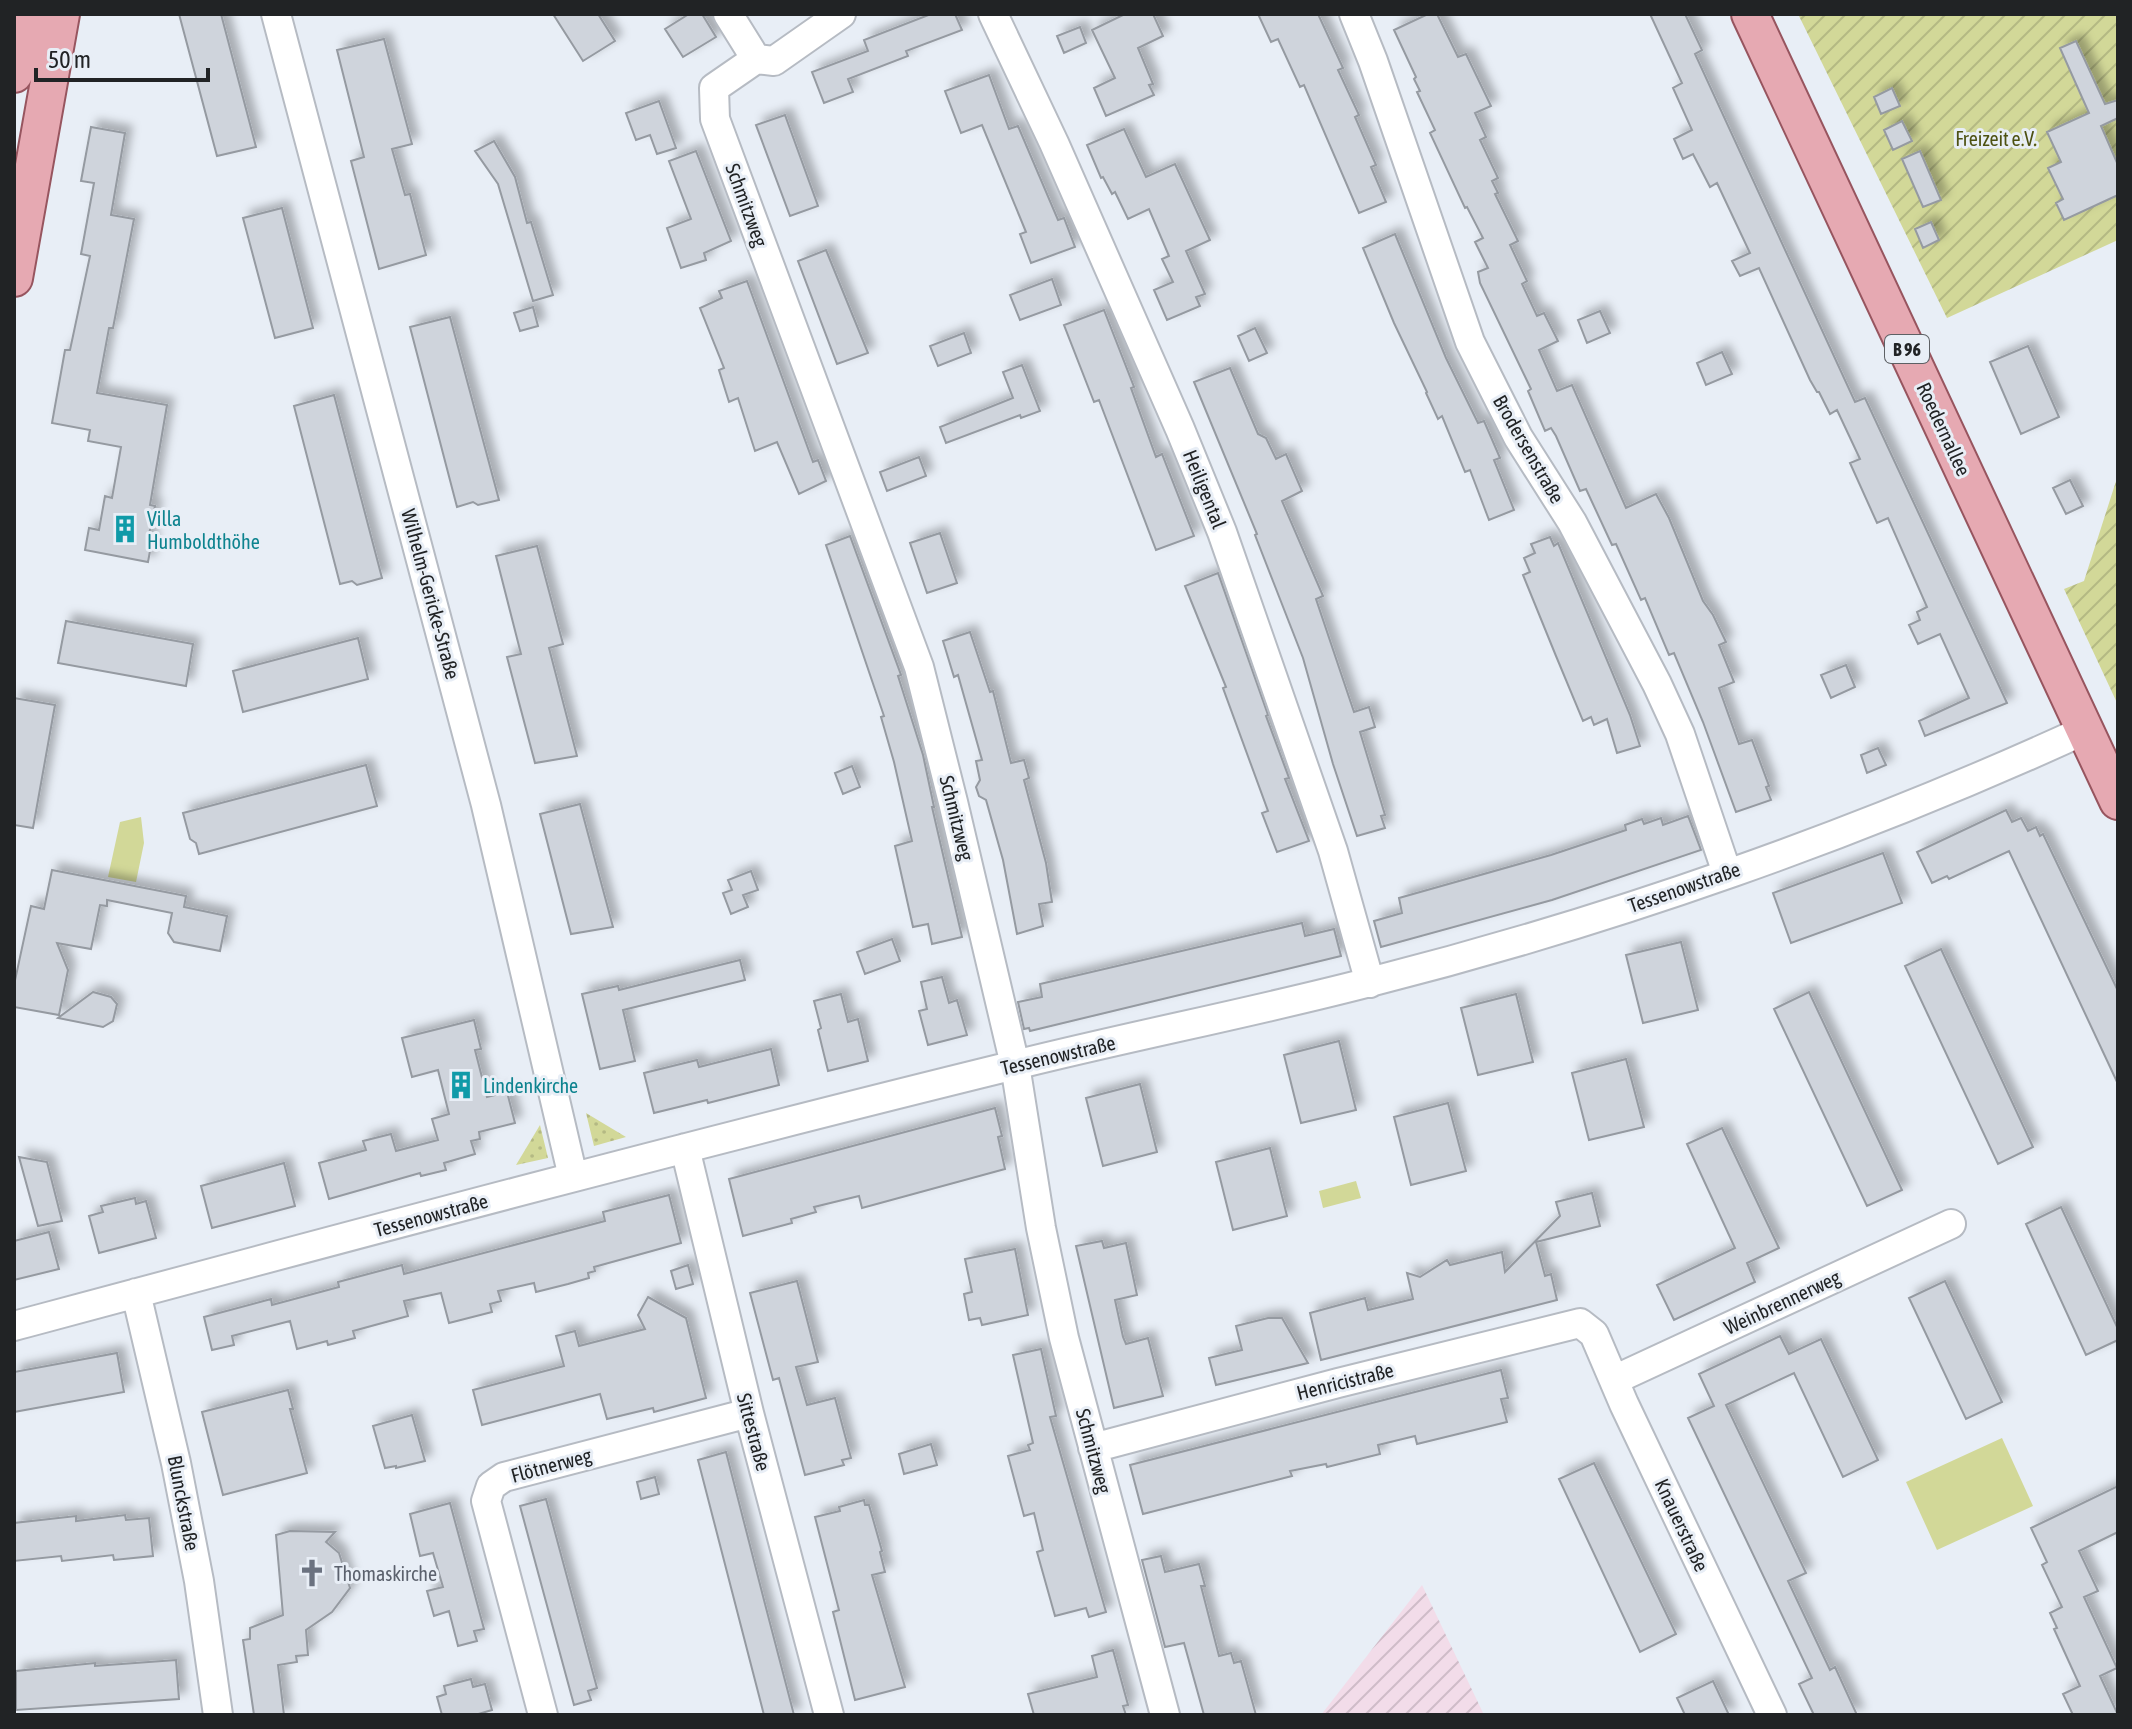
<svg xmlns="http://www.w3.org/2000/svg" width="2132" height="1729" viewBox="0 0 2132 1729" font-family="'Asap Condensed',sans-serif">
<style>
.industrial{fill:url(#industrial-furrows)}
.grass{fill:url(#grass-dots)}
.park{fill:#d2d898}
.garden{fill:url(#garden-furrows)}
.building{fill:#cfd4dc;stroke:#959aa1;stroke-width:2;filter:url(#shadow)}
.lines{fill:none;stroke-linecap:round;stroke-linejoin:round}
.minor-casing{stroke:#b6bbc3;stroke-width:32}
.major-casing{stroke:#97555f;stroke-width:40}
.minor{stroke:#fff;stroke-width:28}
.major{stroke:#e6a9b2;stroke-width:36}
.labels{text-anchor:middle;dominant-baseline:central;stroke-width:6;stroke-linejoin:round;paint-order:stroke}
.shield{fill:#e8eef6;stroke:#5d6064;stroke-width:2}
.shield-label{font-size:18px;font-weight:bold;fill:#212325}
.park-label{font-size:20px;fill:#4d5112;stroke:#e8eef6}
.street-label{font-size:20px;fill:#212325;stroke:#e8eef6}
.culture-label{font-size:20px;fill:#0d838f;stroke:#e8eef6;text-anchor:start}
.worship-label{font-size:20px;fill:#5b616d;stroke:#e8eef6;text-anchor:start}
</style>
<defs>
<pattern id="industrial-furrows" width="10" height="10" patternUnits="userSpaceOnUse" patternTransform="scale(2)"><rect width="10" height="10" fill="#f2dce9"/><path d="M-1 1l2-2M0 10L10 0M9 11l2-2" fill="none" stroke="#cfbcc8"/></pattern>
<pattern id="grass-dots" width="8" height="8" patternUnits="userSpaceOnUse" patternTransform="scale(2)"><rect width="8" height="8" fill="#d2d898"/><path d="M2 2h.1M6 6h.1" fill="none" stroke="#b4b983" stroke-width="1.8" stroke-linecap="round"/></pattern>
<pattern id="garden-furrows" width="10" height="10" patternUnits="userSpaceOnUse" patternTransform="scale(2)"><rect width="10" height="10" fill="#d2d898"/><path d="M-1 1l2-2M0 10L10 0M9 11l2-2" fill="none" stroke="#b4b983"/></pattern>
<filter id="shadow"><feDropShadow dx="7" dy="-7" stdDeviation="4" flood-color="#0004"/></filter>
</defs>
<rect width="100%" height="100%" fill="#e8eef6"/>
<!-- industrial -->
<path class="industrial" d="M1422,1585L1484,1715H1321Z"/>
<!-- grass -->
<path class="grass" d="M586,1113L626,1137L594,1146Z
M540,1125L548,1158L516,1165Z"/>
<!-- park -->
<path class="park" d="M141,817L144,843L136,882L108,877L120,822Z
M1356,1181L1361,1198L1323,1208L1319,1191Z
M2002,1438L2033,1506L1937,1550L1906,1482Z"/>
<!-- garden -->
<path class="garden" d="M1798,14H2118V240L1947,318Z
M2118,475V705L2064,589L2084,581Z"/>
<!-- building -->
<path class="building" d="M179,14H221L256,147L217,156Z
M553,14H598L615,41L583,61Z
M689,14H702L716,37L683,57L665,29Z
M931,14H955L962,30L906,51L908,56L848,79L853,92L824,103L812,72L868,51L864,40Z
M1125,14H1153L1163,36L1138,48L1153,84L1149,85L1154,95L1106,116L1094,88L1115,78L1092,30Z
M1258,14H1318L1343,68L1338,70L1359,115L1355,117L1376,165L1371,167L1386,202L1359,213L1304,85L1300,87L1278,39L1271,42Z
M1428,14H1437L1458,57L1466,54L1491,106L1475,113L1486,137L1480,140L1498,178L1492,181L1498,193L1495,194L1518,241L1510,245L1527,281L1522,284L1537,316L1544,313L1558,341L1539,350L1557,391L1572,385L1626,508L1656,494L1669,518L1703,601L1713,615L1726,642L1719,645L1734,682L1719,688L1739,744L1752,740L1769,786L1766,787L1771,800L1736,812L1703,722L1674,653L1669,655L1645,598L1641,600L1616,544L1612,545L1586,489L1580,491L1556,436L1551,428L1545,431L1528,391L1531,389L1480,283L1478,272L1488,268L1475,242L1483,238L1467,207L1465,208L1430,133L1435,130L1417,92L1420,91L1414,79L1416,77L1394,30Z
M1650,14H1685L1702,50L1695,54L1855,402L1865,398L2007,703L1925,736L1919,721L1969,698L1940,634L1918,644L1909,625L1920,620L1917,612L1927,607L1888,518L1877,523L1850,463L1860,459L1837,410L1830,414L1819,392H1817L1810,380L1759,268L1740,276L1732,261L1750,253L1717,183L1710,187L1693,154L1683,159L1674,139L1692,130L1673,88L1682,83Z
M1080,27L1086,43L1064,53L1057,36Z
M384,39L412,144L392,149L405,195L410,194L426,255L379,269L351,161L364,157L337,50Z
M2076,41L2105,104L2118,100V118L2101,126L2118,165V195L2064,220L2056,203L2063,199L2048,168L2061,162L2047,132L2089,113L2060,48Z
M989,75L1009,129L1018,126L1058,220L1064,218L1075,247L1031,263L1020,234L1026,232L982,125L961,133L945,91Z
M1892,88L1900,106L1881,114L1874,97Z
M659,101L676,148L657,154L650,135L636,140L626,113Z
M785,115L818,206L790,216L756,125Z
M1902,121L1912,141L1893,150L1884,130Z
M91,127L125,133L111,215L134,219L113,328H109L97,393L167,405L150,505L155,506L148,539L152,540L148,562L85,550L89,528L99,530L105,496L112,498L121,447L88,441L90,430L52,423L65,350H70L90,256L81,254L94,183L81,181Z
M1124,129L1146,177L1175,164L1210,240L1186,251L1205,294L1196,297L1200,306L1167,320L1154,290L1173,282L1162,259L1169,256L1149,209L1128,219L1115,192L1112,194L1103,177L1101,178L1087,145Z
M494,141L515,177L527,223L531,222L553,295L533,301L498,184L475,151Z
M696,151L731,241L704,253L706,260L681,268L667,228L691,219L669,161Z
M1920,151L1941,200L1923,207L1902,159Z
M282,208L313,328L275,338L243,218Z
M1931,222L1939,240L1923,248L1915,229Z
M1395,234L1446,358L1478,423L1484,421L1500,458L1494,460L1514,510L1489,520L1470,470L1465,472L1442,416L1438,419L1426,393L1427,392L1394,323L1363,248Z
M826,250L868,353L837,364L798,261Z
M1052,279L1061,305L1020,320L1010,295Z
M747,281L813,462L818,460L826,481L799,494L777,442L755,451L738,398L729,402L719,370L724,368L700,308L722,298L719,291Z
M533,307L538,326L520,331L514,313Z
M1104,310L1134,387L1131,388L1156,457L1162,454L1194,536L1156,550L1099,400L1094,402L1064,325Z
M1600,311L1610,333L1587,343L1578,320Z
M450,317L499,500L478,505L473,502L457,507L410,327Z
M1255,328L1267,353L1249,361L1238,336Z
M964,333L971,353L938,366L930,346Z
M2028,346L2059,417L2021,434L1990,362Z
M1722,352L1732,374L1706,385L1697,363Z
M1022,365L1040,411L1021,418L1020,415L946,443L940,427L1013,398L1003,372Z
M1230,368L1258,434L1266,438L1276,459L1286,454L1302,491L1282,501L1323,596L1316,599L1354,712L1369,707L1375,727L1360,732L1385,815L1381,816L1385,828L1357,836L1333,764L1303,658L1255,535L1257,534L1194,382Z
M334,395L382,578L357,585L352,581L340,584L294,406Z
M919,457L926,476L887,491L880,472Z
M2070,480L2083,506L2066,514L2053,488Z
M940,533L957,583L927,593L910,543Z
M850,536L901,675L898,676L923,755L934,807H932L962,937L932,944L928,924L913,927L895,846L912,841L894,762L881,717L884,716L826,545Z
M1550,537L1554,546L1558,543L1630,715L1640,746L1617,753L1607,719L1594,725L1591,717L1583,721L1556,656L1523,575L1530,572L1524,558L1535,553L1531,544Z
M537,546L563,644L549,648L577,756L535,763L507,657L521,654L496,556Z
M1218,573L1268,715L1266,716L1289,778L1285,779L1309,841L1277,852L1262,813L1268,811L1223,688L1226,687L1185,586Z
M66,621L193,644L186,686L58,663Z
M970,632L990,692L993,691L1011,763L1024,760L1029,778L1024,780L1046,863L1052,902L1039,904L1043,926L1017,934L1003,860L986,800L979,796L976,787L980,780L976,761L982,760L958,675L954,677L943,641Z
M358,638L368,679L243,712L233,671Z
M1846,665L1855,687L1831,698L1821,675Z
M14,698L55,705L33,828L14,825Z
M1878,748L1886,765L1867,773L1861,755Z
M366,765L377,806L199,854L196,843L190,839L183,813Z
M852,766L860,787L843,794L835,773Z
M580,804L613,927L571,934L540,814Z
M2006,810L2012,822L2021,818L2028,831L2036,827L2040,836L2043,834L2118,991V1084L2009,851L1949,879L1947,876L1932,883L1917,852Z
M1688,816L1701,850L1552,900L1381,947L1374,921L1402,913L1399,898L1551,855L1626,830L1625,825L1642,819L1644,824L1661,818L1663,825Z
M1883,853L1902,903L1791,943L1773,893Z
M52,870L186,896L184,907L227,916L220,951L174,942L168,933L172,913L107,900V906L100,905L91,949L57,943L68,970L59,1015L14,1007V985L31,906L44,909Z
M751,871L758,890L743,895L748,907L731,914L723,893L732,890L728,880Z
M1302,923L1305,936L1334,929L1341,956L1030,1031L1029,1028L1024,1029L1018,1002L1042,997L1040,984Z
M892,939L900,961L865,974L857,952Z
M1681,942L1698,1010L1643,1023L1626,955Z
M1941,949L2033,1147L1998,1164L1905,966Z
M740,960L745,980L623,1010L635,1061L600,1069L582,994L618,986L619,990Z
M942,977L949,1003L957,1000L967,1035L928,1045L919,1011L927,1009L921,982Z
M93,992L111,997L117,1004L113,1021L103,1027L58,1018Z
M1809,992L1902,1190L1867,1206L1774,1009Z
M841,994L848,1022L858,1019L868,1061L828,1071L818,1030L821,1028L814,1001Z
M1516,994L1533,1062L1478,1075L1461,1008Z
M474,1020L481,1049L475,1050L487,1097L507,1092L515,1123L479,1132L480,1139L471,1141L475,1154L444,1163L446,1170L421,1176L420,1173L329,1199L319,1163L366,1150L363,1141L391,1134L396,1151L438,1140L432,1119L449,1114L438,1070L412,1077L402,1038Z
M1339,1041L1356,1110L1301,1123L1284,1055Z
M771,1049L779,1085L708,1103L707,1100L654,1113L644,1073L697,1060L699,1067Z
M1626,1059L1644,1127L1589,1140L1572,1073Z
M1140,1084L1157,1152L1103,1166L1086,1098Z
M1448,1103L1466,1171L1411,1185L1394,1117Z
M995,1108L1002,1136L998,1137L1005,1169L862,1208L859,1196L814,1207L816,1212L791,1219L792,1223L743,1236L729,1179Z
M1722,1128L1779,1248L1747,1263L1755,1282L1674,1320L1657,1285L1735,1248L1687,1144Z
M1270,1148L1287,1216L1233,1230L1216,1162Z
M19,1157L47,1162L62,1221L38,1226Z
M284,1163L295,1206L212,1228L201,1186Z
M1592,1193L1600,1226L1536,1242L1545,1276L1551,1274L1557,1300L1321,1360L1310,1313L1365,1298L1368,1310L1413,1299L1407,1273L1420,1277L1447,1260L1450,1265L1502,1252L1505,1272L1560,1216L1556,1202Z
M669,1195L681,1243L594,1267L595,1271L588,1273L589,1278L568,1284L536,1292L534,1283L498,1291L501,1301L490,1304L492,1312L449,1323L441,1293L404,1301L408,1316L353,1331L355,1338L328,1345L327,1341L297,1349L290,1321L232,1336L234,1345L212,1350L204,1317L271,1299L272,1305L339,1287L338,1282L402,1265L404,1274L605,1221L603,1212Z
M135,1198L136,1204L146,1201L156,1238L99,1253L89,1216L103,1212L101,1206Z
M2061,1207L2118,1329V1340L2086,1355L2026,1224Z
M49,1232L59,1269L14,1280V1241Z
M1102,1241L1104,1248L1126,1243L1137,1295L1115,1300L1123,1337L1126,1344L1148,1338L1163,1396L1114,1408L1076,1246Z
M1015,1249L1028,1315L982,1325L980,1318L969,1320L964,1294L972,1292L965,1259Z
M688,1265L693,1284L676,1289L671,1271Z
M797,1281L818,1362L796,1367L807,1405L835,1398L851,1458L842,1460L844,1465L805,1475L779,1378L773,1380L750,1293Z
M1945,1281L2002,1402L1966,1419L1909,1298Z
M648,1297L686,1318L706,1398L654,1412L653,1408L607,1419L600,1394L482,1425L473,1390L564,1366L556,1336L575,1331L579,1346L645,1329L638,1315Z
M1268,1318H1282L1308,1363L1216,1385L1209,1358L1242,1350L1236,1326Z
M1780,1336L1789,1354L1821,1339L1878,1460L1843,1477L1794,1373L1726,1405L1806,1573L1788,1581L1830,1670L1835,1667L1857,1715H1814L1799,1684L1812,1678L1688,1418L1714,1406L1699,1374Z
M1041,1349L1056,1416L1050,1417L1106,1612L1089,1617L1086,1608L1055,1616L1037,1552L1043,1550L1034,1513L1024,1516L1008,1456L1030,1450L1028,1445L1033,1443L1013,1355Z
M117,1353L124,1392L14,1412V1372Z
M1501,1370L1508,1398L1501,1399L1507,1422L1417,1444L1415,1436L1378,1445L1380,1454L1327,1467L1326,1464L1290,1471L1292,1476L1143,1514L1130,1465Z
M288,1390L293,1409H290L307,1473L223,1495L202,1412Z
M412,1415L425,1461L396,1468V1466L385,1468L373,1426Z
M931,1444L937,1465L904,1474L899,1454Z
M726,1452L765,1604L794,1715H764L698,1460Z
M1594,1463L1676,1634L1640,1652L1559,1479Z
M655,1477L659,1494L641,1499L637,1482Z
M2118,1486V1532L2079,1551L2098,1591L2084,1597L2117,1668L2100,1676L2118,1715H2073L2063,1694L2080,1686L2054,1629L2057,1628L2050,1613L2062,1607L2042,1565L2047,1562L2031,1528Z
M546,1499L597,1688L588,1691L591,1700L574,1705L520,1506Z
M864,1500L865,1505H869L882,1551L880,1552L885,1572L872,1575L905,1687L855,1700L833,1612L839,1610L815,1517L840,1511L839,1507Z
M450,1503L484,1629L474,1631L477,1641L458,1646L449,1611L434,1616L427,1591L443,1587L433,1553L420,1556L410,1514Z
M125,1515L126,1520L149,1518L153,1556L114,1560L113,1555L62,1561L61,1556L14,1561V1523L76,1516V1521Z
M290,1531L335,1532L326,1542L339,1553L350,1588L332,1612L306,1630L308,1655L296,1656L297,1662L278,1665L284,1715H254L243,1640L250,1639V1628L283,1615L276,1535Z
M1161,1556L1165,1572L1199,1564L1205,1586H1201L1219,1656L1231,1653L1234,1663L1241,1661L1256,1715H1204L1184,1643L1165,1647L1147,1579L1142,1560Z
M1113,1650L1128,1705L1123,1706L1126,1715H1034L1028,1694L1097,1677L1092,1656Z
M176,1660L179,1699L16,1710V1671L95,1663V1666Z
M471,1679L473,1687L485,1684L492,1710L475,1715H442L437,1697L446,1694L444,1686Z
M1713,1681L1729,1715H1685L1677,1698Z"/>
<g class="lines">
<defs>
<path id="minor" d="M276,14L486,805L573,1177
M728,14L756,59
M841,14L774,61L756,59L714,88L715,119L919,667L953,802L1015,1065L1041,1228L1064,1338L1165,1715
M993,14L1054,143L1180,429L1222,532L1333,851L1370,983
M1354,14L1373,61L1470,342L1518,437L1572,522L1657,684L1680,734L1727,873
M685,1148L749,1413L829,1715
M136,1293L176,1463L199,1581L218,1715
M14,1326C346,1237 677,1148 1011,1066C1130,1036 1251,1013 1370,982C1611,921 1859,834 2085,730
M1614,1380L1951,1224
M1093,1448L1338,1383L1580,1323L1594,1334L1624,1404L1772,1715
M543,1715L486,1501L491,1486L504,1477L749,1413"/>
<path id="major" d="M1750,14L2118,801
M14,74L25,14
M14,278L61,14"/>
</defs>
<!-- minor casing -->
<use href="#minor" class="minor-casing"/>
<!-- major casing -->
<use href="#major" class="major-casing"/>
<!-- minor -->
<use href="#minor" class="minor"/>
<!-- major -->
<use href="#major" class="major"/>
</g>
<!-- icons -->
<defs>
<symbol id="building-bare" viewBox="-9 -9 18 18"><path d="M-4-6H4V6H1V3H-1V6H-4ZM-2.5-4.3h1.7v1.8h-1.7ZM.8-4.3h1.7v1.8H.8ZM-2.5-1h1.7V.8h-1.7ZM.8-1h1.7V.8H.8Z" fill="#0f9aa8" stroke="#e8eef6" stroke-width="2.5" paint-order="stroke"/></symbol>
<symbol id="church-bare" viewBox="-9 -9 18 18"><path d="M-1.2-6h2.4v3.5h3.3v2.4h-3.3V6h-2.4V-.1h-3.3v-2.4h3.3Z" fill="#6b7280" stroke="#e8eef6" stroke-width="2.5" paint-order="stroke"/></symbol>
</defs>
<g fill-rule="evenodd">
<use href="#building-bare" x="105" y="509" width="40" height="40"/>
<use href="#building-bare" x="441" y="1065" width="40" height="40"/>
<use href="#church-bare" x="292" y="1553" width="40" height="40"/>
</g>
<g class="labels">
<!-- shield labels -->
<rect class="shield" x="1885" y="335" width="44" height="28" rx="6"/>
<g class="shield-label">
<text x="1907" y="349">B 96</text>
</g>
<!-- park labels -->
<g class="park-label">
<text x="1996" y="138">Freizeit e.V.</text>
</g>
<!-- street labels -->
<g class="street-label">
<text transform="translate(747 205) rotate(70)">Schmitzweg</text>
<text transform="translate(1944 429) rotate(65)">Roedernallee</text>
<text transform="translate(1529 449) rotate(60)">Brodersenstraße</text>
<text transform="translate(1205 489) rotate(68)">Heiligental</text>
<text transform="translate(431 594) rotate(75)">Wilhelm-Gericke-Straße</text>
<text transform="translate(957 818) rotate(76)">Schmitzweg</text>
<text transform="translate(1684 887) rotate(-19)">Tessenowstraße</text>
<text transform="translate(1058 1055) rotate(-13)">Tessenowstraße</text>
<text transform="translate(431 1215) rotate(-15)">Tessenowstraße</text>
<text transform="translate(1782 1302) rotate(-25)">Weinbrennerweg</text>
<text transform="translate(1345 1381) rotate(-14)">Henricistraße</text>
<text transform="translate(754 1432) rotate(75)">Sittestraße</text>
<text transform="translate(1094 1451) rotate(75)">Schmitzweg</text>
<text transform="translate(551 1465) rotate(-15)">Flötnerweg</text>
<text transform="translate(184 1503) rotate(79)">Blunckstraße</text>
<text transform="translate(1682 1525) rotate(65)">Knauerstraße</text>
</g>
<!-- culture labels -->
<g class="culture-label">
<text x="147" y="518">Villa<tspan x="147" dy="23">Humboldthöhe</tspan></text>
<text x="483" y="1085">Lindenkirche</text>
</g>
<!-- worship labels -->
<g class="worship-label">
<text x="334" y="1573">Thomaskirche</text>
</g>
</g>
<!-- border -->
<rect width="2132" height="1729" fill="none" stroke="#212325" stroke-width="32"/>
<!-- scale -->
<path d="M36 68v12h172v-12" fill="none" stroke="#212325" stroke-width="4"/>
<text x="48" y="68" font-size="24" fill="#212325" stroke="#e8eef6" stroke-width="6" paint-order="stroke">50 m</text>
</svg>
